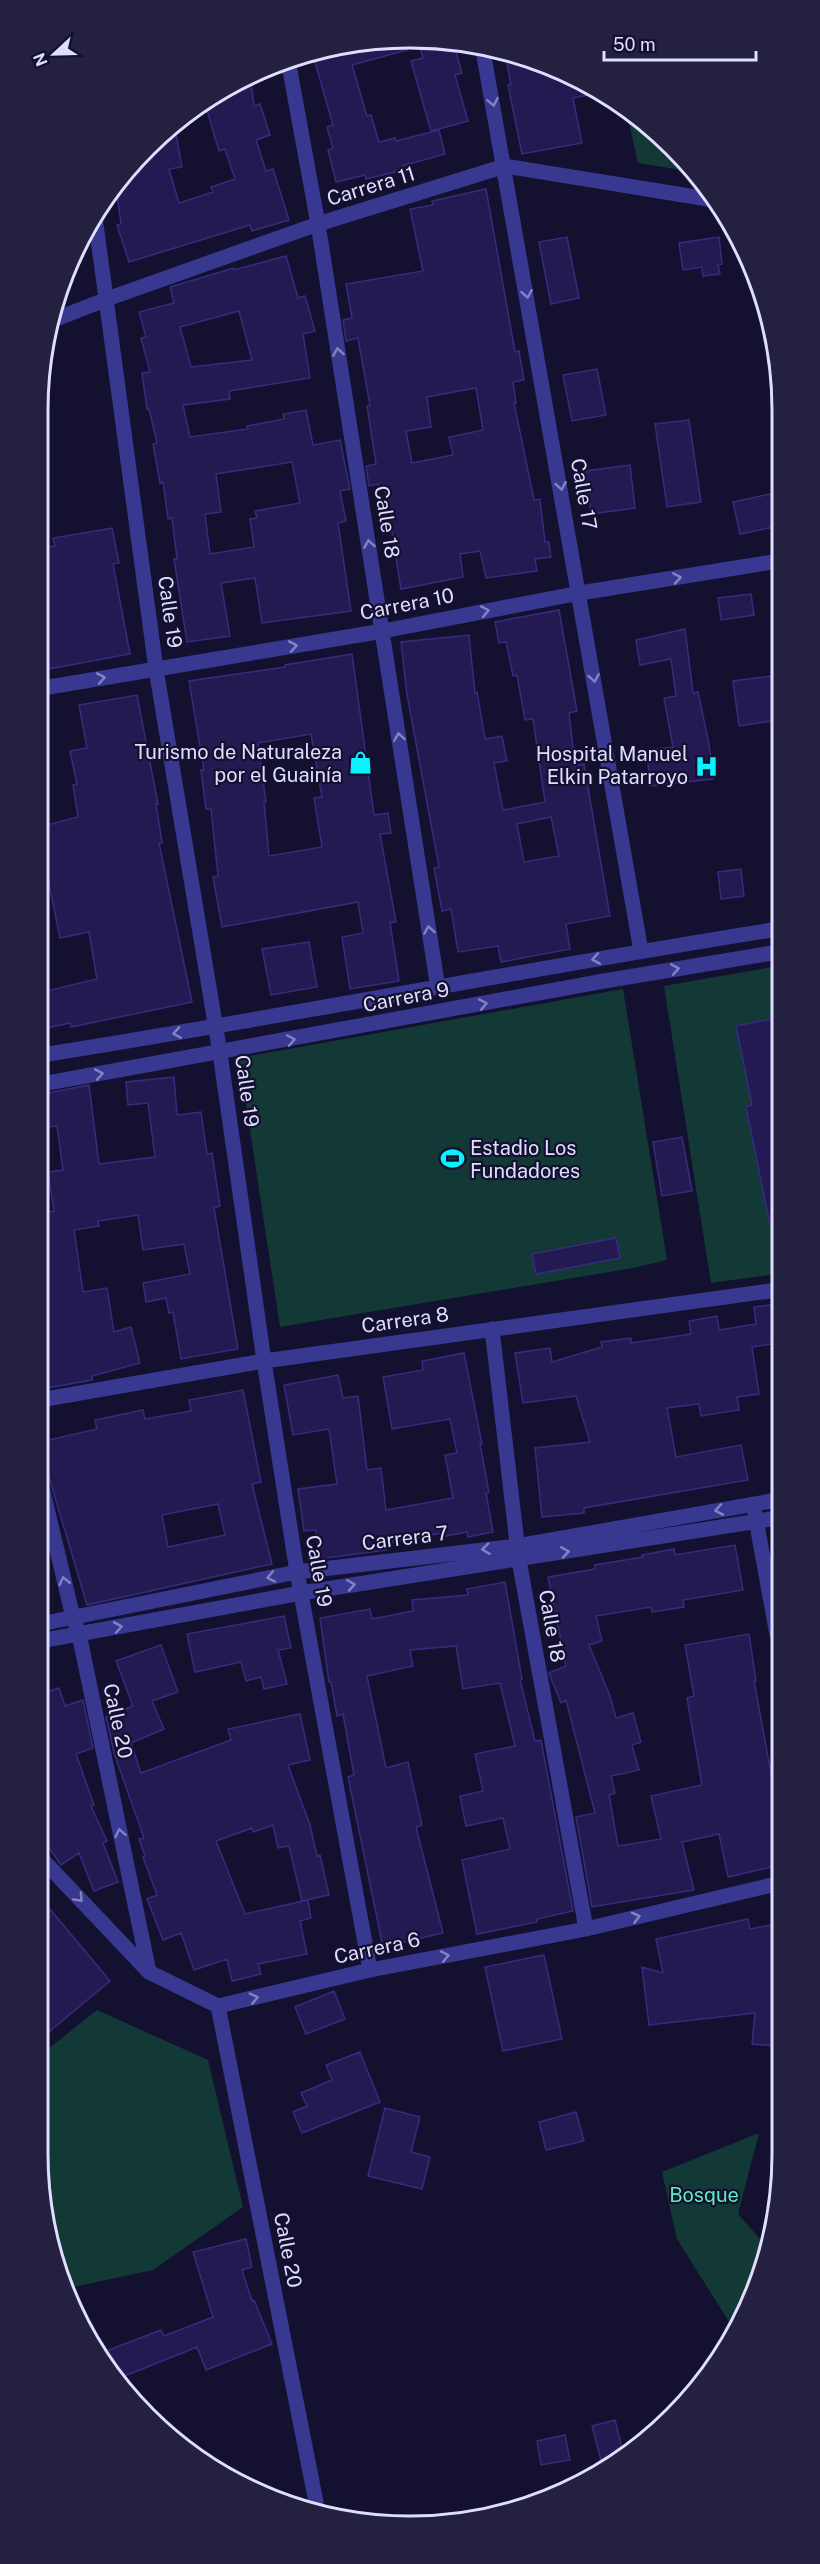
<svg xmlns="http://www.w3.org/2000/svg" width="820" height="2564" viewBox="0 0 820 2564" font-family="'Public Sans',sans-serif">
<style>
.green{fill:#123936}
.building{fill:#231a51;stroke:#382b7f;stroke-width:1.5;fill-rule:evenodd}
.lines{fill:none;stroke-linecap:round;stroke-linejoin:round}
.minor{stroke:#383891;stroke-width:15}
.tertiary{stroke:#383891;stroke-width:15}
.oneway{stroke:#8483c2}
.labels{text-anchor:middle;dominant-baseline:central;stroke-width:4.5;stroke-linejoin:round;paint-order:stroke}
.street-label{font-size:20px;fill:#e0deff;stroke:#14102f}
.poi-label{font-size:20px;fill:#e0deff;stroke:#14102f;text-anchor:end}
.park-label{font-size:20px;fill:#5feac1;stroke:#14102f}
.rim{fill:none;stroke:#e0deff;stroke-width:3}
</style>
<rect width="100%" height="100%" fill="#14102f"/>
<!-- green -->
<path class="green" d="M627,113L690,164L695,172L638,163Z
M778,966V1104L777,1101L746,1107L761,1184L778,1181L777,1274L711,1283L664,986Z
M623,989L667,1260L633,1268L280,1327L239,1058Z
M97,2010L208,2060L243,2207L153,2270L64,2289L38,2154V2057Z
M759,2133L738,2214L767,2247L733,2328L677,2239L662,2172Z"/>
<!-- building -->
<path class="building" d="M338,45H406L407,50L352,65L367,116L371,115L379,142L395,138L396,141L439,130L445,154L402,166L403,170L366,179L365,175L336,182L328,150L333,148L327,127L333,125L313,55Z
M419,45H448L449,51L455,49L462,73L455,75L468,121L431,131L411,61L423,58Z
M505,53L596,87L602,92L573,98L582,143L522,154L508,85H511Z
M251,81L254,106L260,104L270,135L256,140L266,171L273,169L289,220L252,231L250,225L129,262L117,225L121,224L116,187L175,129L182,167L169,169L179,203L213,192L211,187L235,179L225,149L219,151L204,100Z
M486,189L515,352L519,351L524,380L513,382L516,403H514L534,500L540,499L545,542H549L551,557L535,559L537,571L486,578L480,551L460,554L463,577L401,589L385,489L379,490L378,484L369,486L366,466L376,464L367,406L370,405L358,338L346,341L343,320L352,318L346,284L423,271L410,209L433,205L432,201ZM476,388L483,430L449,437L453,455L412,463L406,431L431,427L427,397Z
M567,237L579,298L551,304L539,242Z
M719,237L722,264L718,265L720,274L703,276L702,267L683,270L679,243Z
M286,256L298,298L305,296L315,331L303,334L310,378L229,391L230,399L183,405L190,437L248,429L247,426L284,419L283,414L306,410L313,445L340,440L350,489L340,491L346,521L338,523L351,611L262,623L255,578L221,583L230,636L187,642L174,559H177L172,518L168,519L163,482L160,483L153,444L157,443L149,409H147L142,373L150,372L141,338L146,337L139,312L174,303L170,287L234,268V270ZM239,311L252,360L191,367L180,327ZM292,462L300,503L255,511L257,518L250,519L254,547L210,554L205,514L221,512L216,474Z
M597,369L606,415L572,421L563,375Z
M689,420L701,502L667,507L655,424Z
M630,465L635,508L591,514L585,471Z
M779,492V526L740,534L733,502Z
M112,528L119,563L113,564L130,654L43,670L44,547L55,546L53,538Z
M751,594L754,615L721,620L718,598Z
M559,610L577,711L569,713L575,766L584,764L610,916L566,924L570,949L501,962L498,946L458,952L451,909L442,911L434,868L439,867L407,695L401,642L469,635L475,693L477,692L485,739L502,736L507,761L494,763L503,810L545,802L533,719L525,720L517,675L513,676L506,642L499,643L495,622ZM551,817L559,856L524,862L517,824Z
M685,629L693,693L698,692L709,744L713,779L650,786L647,750L673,747L664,698L676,696L671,659L640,665L636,640Z
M352,654L374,815L388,813L391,833L380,834L396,922H390L399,981L350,989L342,937L363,933L358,902L222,927L213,877L218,876L211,809H206L201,770H204L189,681L285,667V665ZM311,734L322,797L314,798L322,847L269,856L264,802H266L258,743Z
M779,675L778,720L739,726L733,681Z
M137,695L158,804H156L162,843H159L192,1002L71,1027L70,1023L42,1029V992L97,979L89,932L60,938L43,855V826L78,817L73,785L77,784L70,751L87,748L79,705Z
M741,869L744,896L721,899L718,872Z
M309,942L317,987L271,995L262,949Z
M772,1019L778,1047L777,1225H770L746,1107L752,1105L736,1026Z
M174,1077L177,1115L201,1112L207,1154L212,1153L220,1206L214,1208L238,1349L181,1359L173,1312L169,1313L166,1298L146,1302L143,1283L190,1274L184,1244L143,1250L138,1215L98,1221L99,1226L74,1230L83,1292L107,1288L114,1332L131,1327L140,1363L92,1376V1380L41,1389V1213L54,1211L48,1172L63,1170L57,1126L42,1128V1094L89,1085L99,1164L155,1157L148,1103L128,1105L126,1082Z
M682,1137L692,1191L662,1196L653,1142Z
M616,1238L620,1258L536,1274L532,1254Z
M777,1304V1343L752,1347L759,1394L737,1397L739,1410L701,1416L699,1404L667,1408L676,1457L741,1445L748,1480L584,1508V1513L542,1517L535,1448L590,1442L576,1396L523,1403L515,1353L550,1348L552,1362L602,1347L601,1342L631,1338V1343L691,1334L689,1321L717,1316L719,1330L756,1324L754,1307Z
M464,1353L482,1444H480L489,1492L486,1493L493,1532L468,1537L467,1532L441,1537V1533L386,1544V1550L319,1559L316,1530L304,1531L298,1489L337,1484L329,1429L293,1435L284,1385L338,1375L343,1398L358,1396L367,1470L381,1468L386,1510L453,1498L445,1455L457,1453L450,1419L392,1429L383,1377L423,1370L422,1361Z
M243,1390L261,1482L252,1484L272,1564L87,1605L49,1477L45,1471L40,1442L97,1429L95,1420L143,1410L145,1419L191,1411L189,1400ZM218,1504L225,1535L168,1547L162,1515Z
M735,1545L743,1590L683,1600L684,1607L652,1612L651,1607L596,1616L602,1641L589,1645L610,1696L616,1718L633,1713L641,1742L632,1745L639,1770L611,1776L615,1793L609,1795L618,1846L661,1839L651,1796L702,1785L687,1698L694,1696L685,1645L749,1634L756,1681H754L776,1800V1866L728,1877L719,1834L682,1842L694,1890L592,1907L576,1817L595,1813L566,1700L561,1703L550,1676L549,1673L566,1666L548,1577L595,1569V1565L643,1557L642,1555L674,1549L675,1555Z
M505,1582L522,1679L520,1680L535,1741L541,1740L573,1911L537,1919V1922L477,1934L462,1860L510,1849L503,1818L466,1826L460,1796L483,1791L475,1754L515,1746L500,1683L463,1689L456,1646L410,1650L413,1666L367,1676L386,1768L408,1762L422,1825L416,1827L443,1933L383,1947L348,1777L354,1775L343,1714L337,1716L331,1682H329L320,1618L370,1609L372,1619L413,1611L412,1600L468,1595L467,1589Z
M284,1616L291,1648L278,1650L287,1684L264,1689L261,1677L246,1681L241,1662L195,1672L187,1634Z
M161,1645L178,1692L152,1701L164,1729L131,1743L141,1773L231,1740L228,1729L300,1714L310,1760L288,1765L310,1825L317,1856L320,1855L329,1895L302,1901L289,1846L278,1848L273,1825L253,1832L252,1828L216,1841L245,1914L308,1900L311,1918L300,1921L307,1954L258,1964L261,1974L232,1981L227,1959L194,1970L181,1933L163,1940L147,1899L157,1895L143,1857L145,1856L139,1839L144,1838L114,1753L106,1717L133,1706L116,1661Z
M59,1688L65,1706L83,1700L93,1748L76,1754L94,1805L91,1806L107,1841L103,1843L118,1882L94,1891L79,1853L61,1865L39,1833V1694Z
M39,1896L110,1981L38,2041Z
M748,1919L750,1929L776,1924V2046L752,2044L755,2013L649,2025L642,1967L663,1973L656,1939Z
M544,1955L562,2039L503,2051L485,1967Z
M334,1991L345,2019L306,2034L295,2007Z
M360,2052L380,2102L302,2133L293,2112L307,2106L301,2093L332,2080L326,2065Z
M385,2108L420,2117L411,2152L430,2157L422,2189L368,2176Z
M576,2112L584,2141L546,2150L539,2122Z
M246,2239L252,2267L242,2270L252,2301L254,2300L272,2344L206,2370L197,2347L117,2379L101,2353L161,2330L164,2336L213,2317L193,2252Z
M615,2420L624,2456L602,2464L592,2426Z
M565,2435L570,2460L541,2465L537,2441Z"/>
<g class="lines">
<!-- minor -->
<path class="minor" d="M482,45L641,951
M289,65L318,224L438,988
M95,217L156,669L220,1053L264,1361L297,1572L370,1970
M51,321L107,299L318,224L505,166L714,200
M43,688L383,631L580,593L779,561
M492,1329L519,1560L586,1929
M40,1400L264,1361L777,1290
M40,1479L73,1617L79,1634L149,1972
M755,1514L777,1635
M40,1624L297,1572L517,1546L777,1500
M40,1641L301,1593L777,1518
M39,1856L149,1972L218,2006L370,1970L586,1929L776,1884
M218,2006L316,2502"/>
<!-- tertiary -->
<path class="tertiary" d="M42,1055C288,1016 532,968 778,929
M42,1084L604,981L778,952"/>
</g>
<!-- one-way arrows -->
<defs><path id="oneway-chevron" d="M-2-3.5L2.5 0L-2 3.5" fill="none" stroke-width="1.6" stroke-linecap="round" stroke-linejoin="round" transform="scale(1.5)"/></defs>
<g class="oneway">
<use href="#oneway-chevron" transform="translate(493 102) rotate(79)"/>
<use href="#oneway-chevron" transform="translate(527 294) rotate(80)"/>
<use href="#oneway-chevron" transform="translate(338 352) rotate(-99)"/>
<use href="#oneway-chevron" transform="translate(561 486) rotate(80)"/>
<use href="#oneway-chevron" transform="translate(369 544) rotate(-99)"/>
<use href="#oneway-chevron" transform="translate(677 578) rotate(-9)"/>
<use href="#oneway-chevron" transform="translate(485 611) rotate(-11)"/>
<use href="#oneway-chevron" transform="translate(293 646) rotate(-10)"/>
<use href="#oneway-chevron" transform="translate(101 678) rotate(-10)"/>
<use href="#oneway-chevron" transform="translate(594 678) rotate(80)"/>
<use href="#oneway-chevron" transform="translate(399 737) rotate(-99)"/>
<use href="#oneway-chevron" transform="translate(429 930) rotate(-99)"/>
<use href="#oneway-chevron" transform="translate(596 959) rotate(170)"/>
<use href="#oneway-chevron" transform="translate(675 969) rotate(-10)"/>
<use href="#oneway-chevron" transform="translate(483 1004) rotate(-11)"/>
<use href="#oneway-chevron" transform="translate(177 1033) rotate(171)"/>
<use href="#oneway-chevron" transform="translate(291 1040) rotate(-11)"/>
<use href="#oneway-chevron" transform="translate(99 1074) rotate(-10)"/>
<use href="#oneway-chevron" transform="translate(719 1510) rotate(170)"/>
<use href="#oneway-chevron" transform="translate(486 1549) rotate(173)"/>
<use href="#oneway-chevron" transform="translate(565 1552) rotate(-9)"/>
<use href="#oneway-chevron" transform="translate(271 1577) rotate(169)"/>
<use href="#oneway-chevron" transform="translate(64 1581) rotate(-103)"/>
<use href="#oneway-chevron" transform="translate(351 1585) rotate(-9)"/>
<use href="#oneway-chevron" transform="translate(118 1627) rotate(-10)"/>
<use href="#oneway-chevron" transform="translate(120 1833) rotate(-102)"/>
<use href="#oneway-chevron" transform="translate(79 1898) rotate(47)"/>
<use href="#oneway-chevron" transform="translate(636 1917) rotate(-14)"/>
<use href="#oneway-chevron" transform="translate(445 1956) rotate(-11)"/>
<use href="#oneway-chevron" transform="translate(254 1998) rotate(-13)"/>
</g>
<!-- icons -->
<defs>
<symbol id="shop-bare" viewBox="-9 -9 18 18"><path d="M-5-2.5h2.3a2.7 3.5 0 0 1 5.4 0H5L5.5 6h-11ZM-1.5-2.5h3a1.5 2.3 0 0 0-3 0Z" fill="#0af1ff" stroke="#14102f" stroke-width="2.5" paint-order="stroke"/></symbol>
<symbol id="hospital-bare" viewBox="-9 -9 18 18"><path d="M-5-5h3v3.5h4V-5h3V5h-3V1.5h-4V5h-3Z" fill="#0af1ff" stroke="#14102f" stroke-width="2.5" paint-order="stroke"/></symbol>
<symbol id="stadium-bare" viewBox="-9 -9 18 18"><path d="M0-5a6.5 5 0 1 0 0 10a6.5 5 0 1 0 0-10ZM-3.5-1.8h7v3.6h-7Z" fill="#0af1ff" stroke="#14102f" stroke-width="2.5" paint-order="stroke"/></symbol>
</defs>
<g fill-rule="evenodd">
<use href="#shop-bare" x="344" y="746" width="33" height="33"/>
<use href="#hospital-bare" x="690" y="750" width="33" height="33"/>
<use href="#stadium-bare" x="436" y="1142" width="33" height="33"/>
</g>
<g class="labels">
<!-- street labels -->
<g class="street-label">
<text transform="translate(371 186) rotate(-17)">Carrera 11</text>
<text transform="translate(584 494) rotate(80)">Calle 17</text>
<text transform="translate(387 522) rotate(81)">Calle 18</text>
<text transform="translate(407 604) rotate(-11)">Carrera 10</text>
<text transform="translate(170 612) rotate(82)">Calle 19</text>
<text transform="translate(406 997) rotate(-11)">Carrera 9</text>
<text transform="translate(247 1091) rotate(82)">Calle 19</text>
<text transform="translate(405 1320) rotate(-8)">Carrera 8</text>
<text transform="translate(405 1538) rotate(-7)">Carrera 7</text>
<text transform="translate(319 1571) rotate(80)">Calle 19</text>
<text transform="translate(552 1626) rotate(80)">Calle 18</text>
<text transform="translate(118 1721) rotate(78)">Calle 20</text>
<text transform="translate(377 1948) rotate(-12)">Carrera 6</text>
<text transform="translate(288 2250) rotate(79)">Calle 20</text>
</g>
<!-- poi labels -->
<g class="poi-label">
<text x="342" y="752">Turismo de Naturaleza<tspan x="342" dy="23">por el Guainía</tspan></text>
<text x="688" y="754">Hospital Manuel<tspan x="688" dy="23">Elkin Patarroyo</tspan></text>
<text x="470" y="1148" text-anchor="start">Estadio Los<tspan x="470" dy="23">Fundadores</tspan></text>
</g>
<!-- park labels -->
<g class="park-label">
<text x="704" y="2195">Bosque</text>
</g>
</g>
<!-- crop -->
<path d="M0 0H820V2564H0ZM410 48H410A362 362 0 0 1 772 410V2154A362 362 0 0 1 410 2516H410A362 362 0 0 1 48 2154V410A362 362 0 0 1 410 48Z" fill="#242040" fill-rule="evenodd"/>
<path class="rim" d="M410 48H410A362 362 0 0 1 772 410V2154A362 362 0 0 1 410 2516H410A362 362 0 0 1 48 2154V410A362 362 0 0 1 410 48Z"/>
<!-- north arrow -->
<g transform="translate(54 54) rotate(248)" stroke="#14102f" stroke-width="4.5" paint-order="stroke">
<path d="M0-4.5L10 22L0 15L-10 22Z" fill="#e0deff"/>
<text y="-9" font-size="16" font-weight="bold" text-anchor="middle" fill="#e0deff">N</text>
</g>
<!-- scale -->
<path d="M604 51v9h152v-9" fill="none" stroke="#e0deff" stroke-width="3"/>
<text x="613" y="51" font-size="18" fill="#e0deff" stroke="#14102f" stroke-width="4.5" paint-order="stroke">50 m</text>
</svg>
